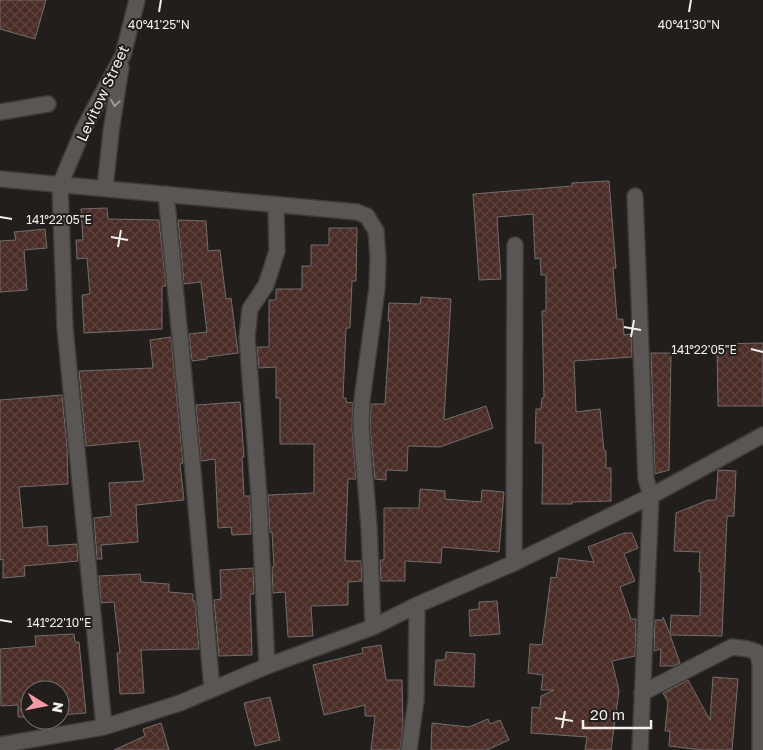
<svg xmlns="http://www.w3.org/2000/svg" width="763" height="750" viewBox="0 0 763 750" font-family="'Golos Text',sans-serif">
<style>
.building{fill:url(#building-cross-hatch);stroke:#726d6c}
.lines{fill:none;stroke-linecap:round;stroke-linejoin:round}
.minor-casing{stroke:#3e3b3a;stroke-width:18}
.minor{stroke:#5a5654;stroke-width:15}
.oneway{stroke:#9e9b99}
.ticks{fill:none;stroke:#f1efee;stroke-width:2}
.labels{text-anchor:middle;dominant-baseline:central;stroke-width:4;stroke-linejoin:round;paint-order:stroke}
.street-label{font-size:15px;fill:#f1efee;stroke:#211e1c}
.ticks-label{font-size:12px;text-anchor:middle;fill:#f1efee;stroke:#211e1c;stroke-width:4;stroke-linejoin:round;paint-order:stroke}
</style>
<defs>
<pattern id="building-cross-hatch" width="8" height="8" patternUnits="userSpaceOnUse" patternTransform="scale(1.25)"><rect width="8" height="8" fill="#4b2d28"/><path d="M0 0l8 8M0 8l8-8" fill="none" stroke="#5d423d"/></pattern>
</defs>
<rect width="100%" height="100%" fill="#211e1c"/>
<!-- building -->
<path class="building" d="M0,0H46L35,39L0,29Z
M609,181L616,268H613L617,319H623L624,335L631,334L632,357L574,361L576,412L600,409L604,451H606V468H611V501L572,502V504H542L543,443H535L536,409H541L542,398H544L542,311H546V275H541L540,258L535,259L533,214L497,217L501,279L479,280L473,194L572,186V183Z
M107,208L108,219L159,220L166,286H162V329L84,333L82,295L90,294L87,258L77,259L76,240H83L81,209Z
M178,220L206,221L208,251L220,250L226,299L231,298L238,353L207,357V359L192,361L189,334L207,332L201,282L184,284Z
M329,228H357L356,281H352L350,328H346L343,398H346V402L353,403L352,429L356,479H348L345,561H361L362,581L348,582V605L311,606L313,636L288,637L285,592L273,593L272,567H274L272,532H270L268,495L314,493V444H280V398H276V367L259,368L257,347H269V300H276V289H302V266H311V245H329Z
M45,229L47,248L24,250L27,290L0,292V241L16,240L14,232Z
M421,297L451,299L444,420L486,406L493,428L440,447L408,446L407,471L386,470V480L375,479L370,428L371,404H385L390,321H388L389,303L420,304Z
M171,337L183,463L180,464L184,500L136,505L138,542L101,545L102,559H97L94,518L111,516L109,483L144,481L139,441L86,446L79,371L153,368L150,340Z
M763,343V406H718L717,344Z
M651,353H671L669,470L655,474Z
M62,395L67,447L68,484L19,487L23,528L47,526L48,546L77,544L78,561L24,566L25,576L3,578V559L0,560V400Z
M240,402L244,457H242L244,496H250L251,534L232,535L231,527L218,528L215,459L201,461L196,405Z
M718,470L736,471L734,516H727L722,636L670,635L680,663L674,666H660L661,649L654,651L655,620H663V617L670,634L671,615L700,616L701,572H699L700,552L674,551L676,513L708,500H716Z
M420,489L445,491V499L481,502L482,490L504,492L499,552L442,547L441,563L405,561V581H381L380,560H384V508H419Z
M624,533H632L638,548L624,554L635,581L620,587L631,619H636L635,656L612,661L619,691L611,750H585L587,737L531,733L532,707L540,708L541,696L554,690H541L543,675L528,673L530,644L542,645L551,577L556,578L559,558L594,562L588,547Z
M253,568L254,594H250L252,655L219,656L214,600L221,599L220,570Z
M140,574L141,582L169,584V592L193,594V601H195L199,649L141,650L144,693L120,694L117,653H120L114,602L101,603L99,576Z
M497,601L500,634L470,636L469,610L479,609V602Z
M74,634L75,642H79L86,713L60,715V690H30V717H18V705L1,706L0,649L36,646L35,636Z
M381,645L386,680H402L403,727L400,750H371L375,716H365V705L324,715L313,665L363,653L362,648Z
M446,652L475,654L474,687L434,685L436,660H445Z
M713,677L738,679L732,750H702L669,746L670,731H665L668,702L663,693L688,680L710,720Z
M270,697L280,740L255,746L244,703Z
M488,719L490,724L500,720L509,740L487,750H431L432,723L469,727Z
M161,723L169,750H114L145,736L143,729Z"/>
<g class="lines">
<defs>
<path id="minor" d="M0,112L48,104
M0,179L357,212L367,216L376,231L378,258L377,288L362,400L361,428L369,526L373,627
M105,188L111,132L121,67
M166,194L191,449L212,689
M635,196L646,479L651,496L640,750
M514,563L515,245
M267,666L259,497L247,337L250,309L266,285L277,251L276,205
M642,693L732,647L748,649L757,652L760,663V750
M104,727L65,328L60,185L84,128L123,55L137,0
M0,745L104,727L180,703L267,666L373,627L417,605L514,563L651,496L763,435
M409,750L416,700L417,605"/>
</defs>
<!-- minor casing -->
<use href="#minor" class="minor-casing"/>
<!-- minor -->
<use href="#minor" class="minor"/>
</g>
<!-- one-way arrows -->
<defs><path id="oneway-chevron" d="M-2-3.5L2.5 0L-2 3.5" fill="none" stroke-width="1.6" stroke-linecap="round" stroke-linejoin="round" transform="scale(1.25)"/></defs>
<use class="oneway" href="#oneway-chevron" transform="translate(115 103) rotate(99)"/>
<!-- ticks -->
<path class="ticks" d="M159,12L161,0M689,12L691,0M0,217L12,219M111,237L128,240M118,247L121,230M624,327L641,330M631,337L634,320M751,349L763,352M0,620L12,622M555,718L573,721M562,728L565,711"/>
<g class="labels">
<!-- street labels -->
<g class="street-label">
<text transform="translate(102 93) rotate(-65)">Levitow Street</text>
</g>
</g>
<g class="ticks-label">
<text x="159" y="29">40°41'25"N</text>
<text x="689" y="29">40°41'30"N</text>
<text x="59" y="224">141°22'05"E</text>
<text x="704" y="354">141°22'05"E</text>
<text x="59" y="627">141°22'10"E</text>
</g>
<!-- north arrow -->
<g transform="translate(45 705) rotate(100)"><circle r="24" fill="#211e1c" stroke="#747270"/>
<path d="M0-4L9 19L0 12L-9 19Z" fill="#f49aa5"/>
<text y="-8" font-size="14" font-weight="bold" text-anchor="middle" fill="#f1efee">N</text>
</g>
<!-- scale -->
<path d="M583 720v8h68v-8" fill="none" stroke="#f1efee" stroke-width="2.5"/>
<text x="590" y="720" font-size="15" fill="#f1efee" stroke="#211e1c" stroke-width="4" paint-order="stroke">20 m</text>
</svg>
